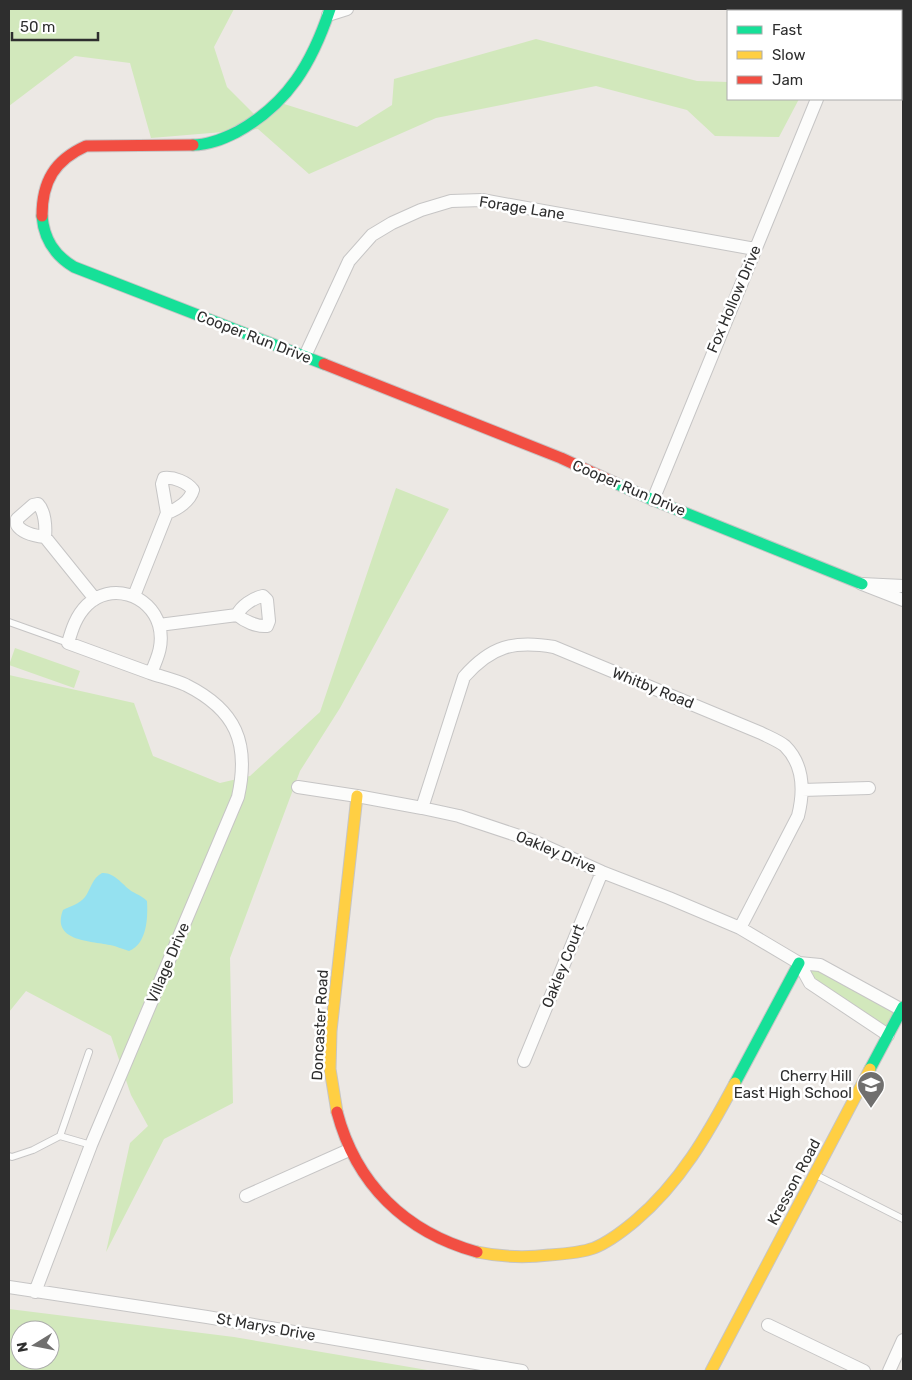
<svg xmlns="http://www.w3.org/2000/svg" width="912" height="1380" viewBox="0 0 912 1380" font-family="Rubik,sans-serif">
<style>
.green{fill:#d2e8bc;fill-rule:evenodd}
.water{fill:#95e1f0}
.lines{fill:none;stroke-linecap:round;stroke-linejoin:round}
.lane-casing{stroke:#c6c5c5;stroke-width:8}
.street-casing{stroke:#c6c5c5;stroke-width:14}
.fast-casing{stroke:#c6c5c5;stroke-width:13}
.slow-casing{stroke:#c6c5c5;stroke-width:13}
.jam-casing{stroke:#c6c5c5;stroke-width:13}
.lane{stroke:#fcfcfb;stroke-width:6}
.street{stroke:#fcfcfb;stroke-width:12}
.fast{stroke:#16e098;stroke-width:11}
.slow{stroke:#ffcf43;stroke-width:11}
.jam{stroke:#f24e42;stroke-width:11}
.labels{text-anchor:middle;dominant-baseline:central;stroke-width:5;stroke-linejoin:round;paint-order:stroke}
.street-label{font-size:15px;fill:#2e2e2e;stroke:#fff}
.poi-label{font-size:15px;fill:#2e2e2e;stroke:#fff;text-anchor:end}
</style>
<rect width="100%" height="100%" fill="#ece8e4"/>
<!-- green -->
<path class="green" d="M9,9H234L214,47L227,87L257,117L281,103L357,127L392,105L394,79L536,39L697,81L728,82V99H799L779,137L715,136L687,110L596,86L436,118L309,174L258,129L151,138L130,63L75,56L9,106Z
M396,488L449,509L340,708L300,771L230,958L233,1103L164,1139L106,1252L130,1143L148,1126L131,1095L111,1036L26,991L9,1012V675L134,703L153,756L220,783L250,776L320,712Z
M15,648L80,671L74,688L9,665Z
M799,963L820,965L902,1010L888,1035L810,983Z
M9,1309L234,1337L433,1371H9ZM20,1330H50V1360H20Z"/>
<!-- water -->
<path class="water" d="M102,873C115,872 123,886 133,892C138,895 142,896 147,901C148,918 147,944 129,951C122,949 116,946 110,945C90,941 51,941 63,910C71,906 79,904 85,897C91,889 92,878 102,873Z"/>
<g class="lines">
<defs>
<path id="lane" d="M9,622L68,643
M60,1136L89,1052
M9,1156L12,1157L33,1150L60,1136L91,1145
M816,1175L903,1219"/>
<path id="street" d="M853,11L854,9
M328,15L347,9
M305,356L349,261L372,235L392,223L421,210L451,201L482,200L755,249
M653,500L817,99
M45,537C36,536 22,533 17,525V519L33,505L38,504C45,511 46,527 45,537L95,599
M903,586L862,584L903,600
M134,596L167,513C178,509 190,501 193,490C187,482 174,477 164,478L162,484L167,513
M159,625L237,615C244,621 257,627 267,626L269,621L267,600L263,596C253,598 241,606 237,615
M298,787L357,796L422,808L459,816L531,840L602,872L669,898L740,928L799,963L820,965L902,1010
M802,790L869,788
M422,808L464,677C491,646 514,640 554,647L761,733C769,737 779,741 785,746C804,765 804,792 798,816L740,928
M799,963L810,983L888,1035
M524,1061L602,872
M246,1196L349,1150
M9,1287L207,1317L522,1371
M35,1292L91,1145L238,797C250,743 236,710 186,685C175,680 162,677 150,673C122,663 95,653 68,643C72,629 76,616 87,605C110,582 150,594 159,625C164,643 158,657 151,673
M768,1325L864,1371
M889,1371L903,1340"/>
<path id="fast" d="M193,145C209,145 223,139 237,132C288,104 312,63 330,9
M42,216C44,239 54,255 74,267L324,364
M613,482L653,500L862,584
M870,1069L903,1007
M735,1083L799,963"/>
<path id="slow" d="M337,1112L330,1069L331,1031L357,796
M477,1252C501,1257 525,1258 549,1255C564,1254 580,1253 594,1248C609,1242 623,1231 635,1221C680,1183 708,1134 735,1083
M711,1371L870,1069"/>
<path id="jam" d="M42,216C42,181 55,160 86,146L193,145
M324,364L561,458L613,482
M337,1112C356,1184 405,1232 477,1252"/>
</defs>
<!-- lane casing -->
<use href="#lane" class="lane-casing"/>
<!-- street casing -->
<use href="#street" class="street-casing"/>
<!-- fast casing -->
<use href="#fast" class="fast-casing"/>
<!-- slow casing -->
<use href="#slow" class="slow-casing"/>
<!-- jam casing -->
<use href="#jam" class="jam-casing"/>
<!-- lane -->
<use href="#lane" class="lane"/>
<!-- street -->
<use href="#street" class="street"/>
<!-- fast -->
<use href="#fast" class="fast"/>
<!-- slow -->
<use href="#slow" class="slow"/>
<!-- jam -->
<use href="#jam" class="jam"/>
</g>
<!-- icons -->
<defs>
<symbol id="school-pin" viewBox="-11 -11 22 30"><path d="M0 17L-7.5 6A9.5 9.5 0 1 1 7.5 6Z" fill="#706f6e" stroke="#fff"/><path d="M0-5L7-2L0 1L-7-2ZM-4 1L0 2.5L4 1V4Q0 6-4 4Z" fill="#fff"/></symbol>
</defs>
<g fill-rule="evenodd">
<use href="#school-pin" x="855" y="1069" width="32" height="43"/>
</g>
<g class="labels">
<!-- street labels -->
<g class="street-label">
<text transform="translate(522 208) rotate(9)">Forage Lane</text>
<text transform="translate(734 299) rotate(-67)">Fox Hollow Drive</text>
<text transform="translate(254 337) rotate(21)">Cooper Run Drive</text>
<text transform="translate(629 488) rotate(23)">Cooper Run Drive</text>
<text transform="translate(653 688) rotate(22)">Whitby Road</text>
<text transform="translate(556 852) rotate(23)">Oakley Drive</text>
<text transform="translate(168 963) rotate(-67)">Village Drive</text>
<text transform="translate(563 966) rotate(-68)">Oakley Court</text>
<text transform="translate(320 1025) rotate(-87)">Doncaster Road</text>
<text transform="translate(794 1182) rotate(-62)">Kresson Road</text>
<text transform="translate(266 1327) rotate(10)">St Marys Drive</text>
</g>
<!-- poi labels -->
<g class="poi-label">
<text x="852" y="1076">Cherry Hill<tspan x="852" dy="17">East High School</tspan></text>
</g>
</g>
<!-- border -->
<rect width="912" height="1380" fill="none" stroke="#2e2e2e" stroke-width="20"/>
<!-- legend -->
<rect x="727" y="10" width="175" height="90" fill="#ffffff" stroke="#ababab"/>
<rect x="737" y="26" width="25" height="8" fill="#16e098" stroke="#ababab"/>
<text x="772" y="35" font-size="15" fill="#2e2e2e">Fast</text>
<rect x="737" y="51" width="25" height="8" fill="#ffcf43" stroke="#ababab"/>
<text x="772" y="60" font-size="15" fill="#2e2e2e">Slow</text>
<rect x="737" y="76" width="25" height="8" fill="#f24e42" stroke="#ababab"/>
<text x="772" y="85" font-size="15" fill="#2e2e2e">Jam</text>
<!-- north arrow -->
<g transform="translate(35 1345) rotate(260)"><circle r="24" fill="#ffffff" stroke="#ababab"/>
<path d="M0-4L9 19L0 12L-9 19Z" fill="#706f6e"/>
<text y="-8" font-size="14" font-weight="bold" text-anchor="middle" fill="#2e2e2e">N</text>
</g>
<!-- scale -->
<path d="M12 32v8h86v-8" fill="none" stroke="#2e2e2e" stroke-width="2.5"/>
<text x="20" y="32" font-size="15" fill="#2e2e2e" stroke="#ffffff" stroke-width="4" paint-order="stroke">50 m</text>
</svg>
